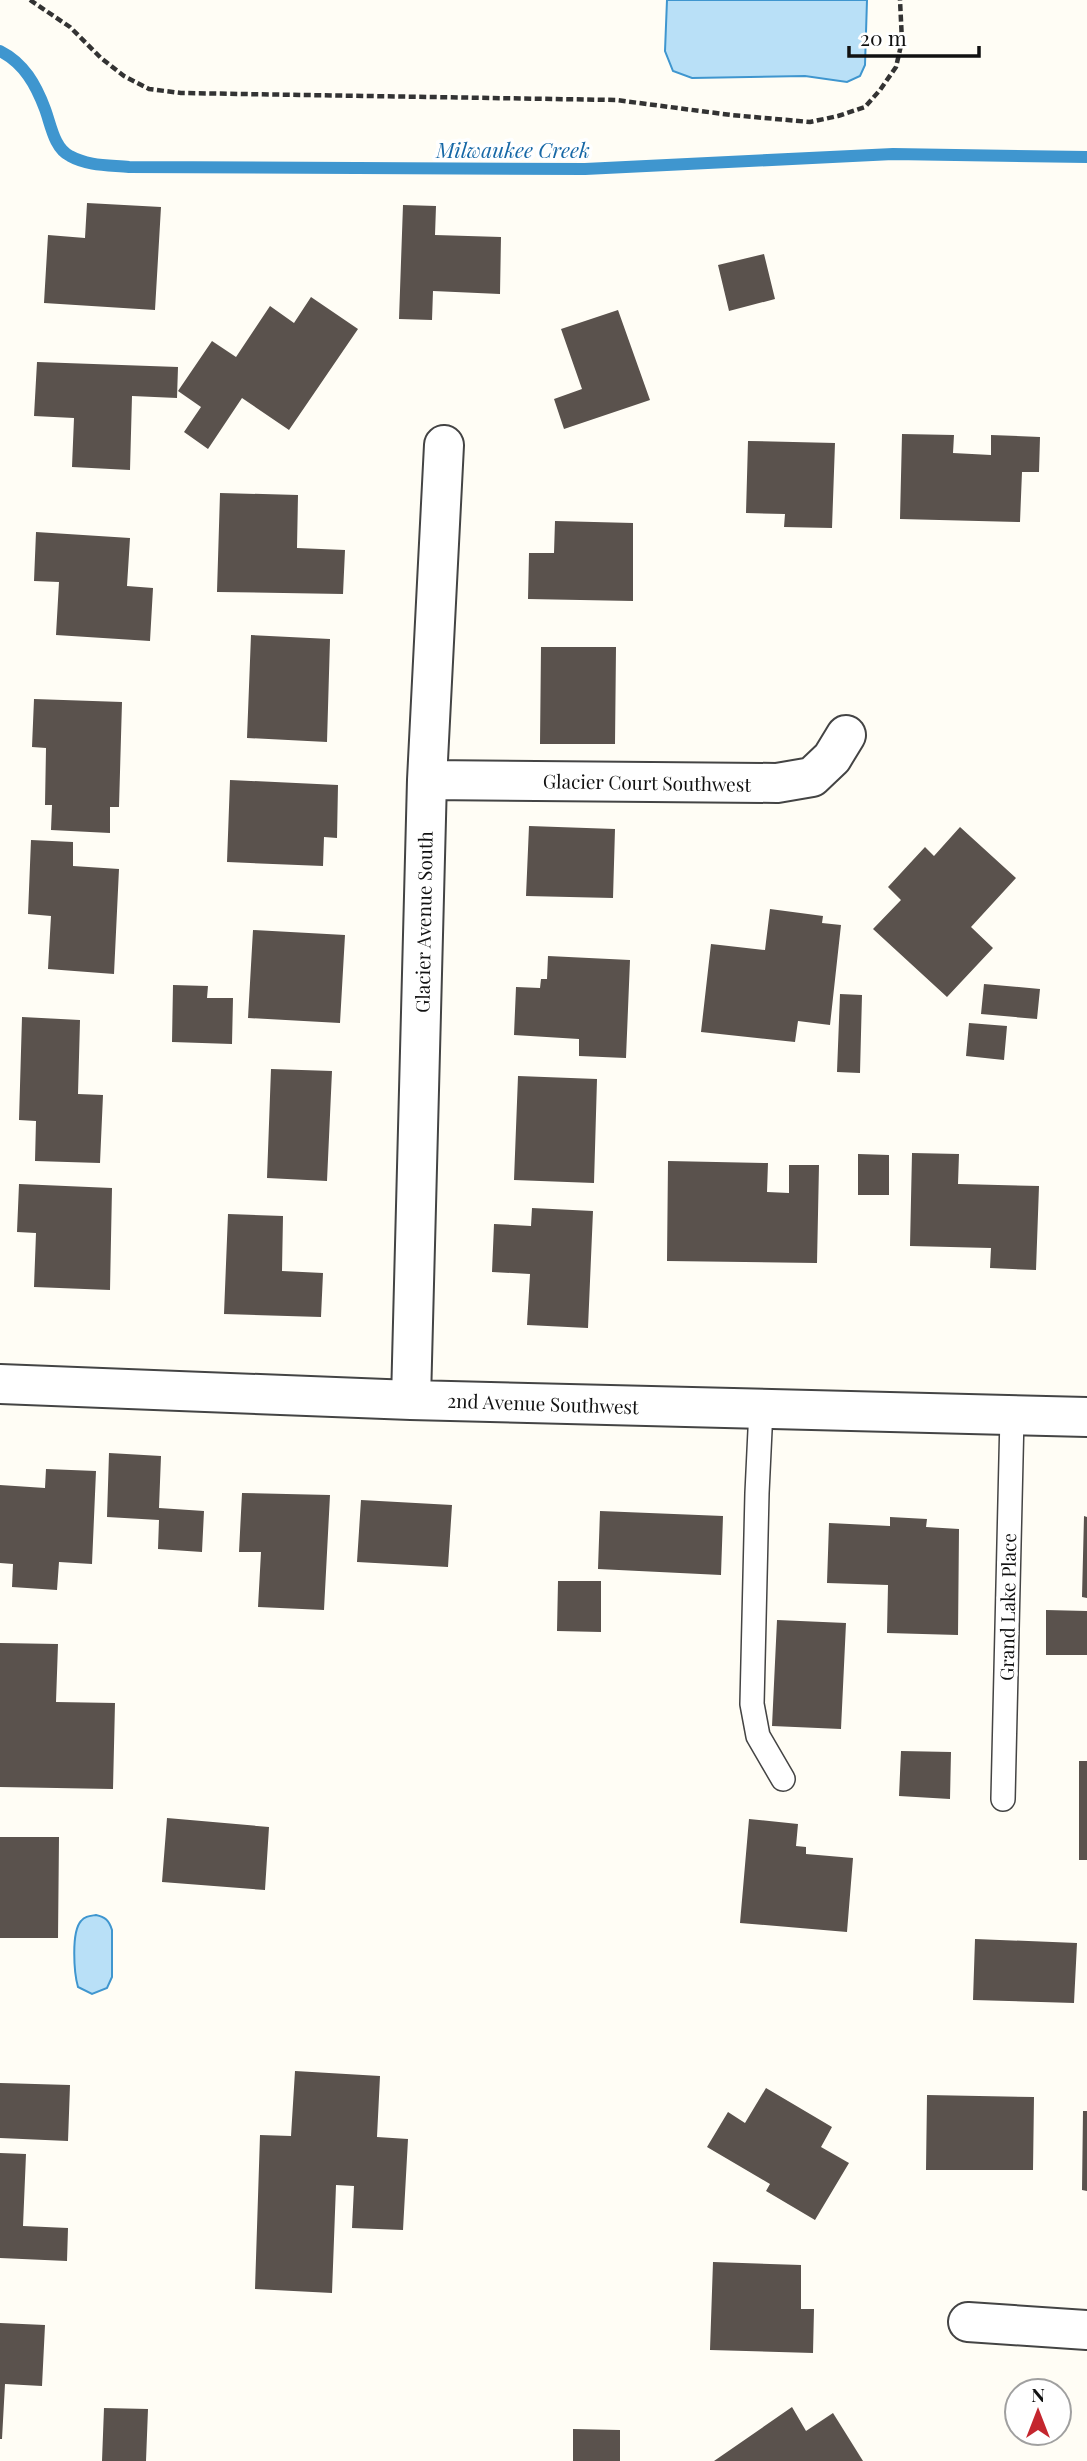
<svg xmlns="http://www.w3.org/2000/svg" width="1087" height="2461" viewBox="0 0 1087 2461" font-family="'Playfair Display',serif">
<style>
.water{fill:#b9e0f7;stroke:#3f96cf;stroke-width:2}
.lines{fill:none;stroke-linecap:round;stroke-linejoin:round}
.stream{stroke:#3f96cf;stroke-width:12}
.building{fill:#5a524d}
.service-casing{stroke:#444;stroke-width:26}
.minor-casing{stroke:#444;stroke-width:42}
.path{stroke:#333;stroke-width:4.5;stroke-dasharray:7 3.5;stroke-linecap:butt}
.service{stroke:#fff;stroke-width:23}
.minor{stroke:#fff;stroke-width:38}
.labels{text-anchor:middle;dominant-baseline:central;stroke-width:7;stroke-linejoin:round;paint-order:stroke}
.street-label{font-size:19px;fill:#111;stroke:#fff}
.water-label{font-size:21px;font-style:italic;fill:#1768a6;stroke:#fff}
</style>
<rect width="100%" height="100%" fill="#fffdf5"/>
<!-- water -->
<path class="water" d="M667,0H867L865,65L860,76L847,82L805,76L692,78L673,71L665,51Z
M96,1915C105,1917 109,1920 112,1930V1977L107,1988L92,1994L78,1987C74,1973 71,1932 81,1921C85,1916 90,1916 96,1915Z"/>
<g class="lines">
<!-- stream -->
<path class="stream" d="M0,51C24,63 36,85 45,109C51,125 54,148 70,156C88,166 109,165 129,167L585,169L893,154L1087,157"/>
</g>
<!-- building -->
<path class="building" d="M87,203L161,207L155,310L44,303L48,235L85,238Z
M403,205L436,206L435,235L501,237L500,294L433,291L432,320L399,319Z
M764,254L775,299L729,311L718,265Z
M311,297L358,329L289,430L242,398L208,449L184,432L201,407L178,391L212,341L236,357L270,306L294,323Z
M618,310L650,400L564,429L554,399L582,389L561,329Z
M37,362L178,367L177,398L132,396L130,470L72,467L74,418L34,416Z
M902,434L954,435L953,453L991,455V435L1040,437L1039,472H1022L1020,522L900,519Z
M748,441L835,443L832,528L784,527L785,514L746,513Z
M220,493L298,495L297,548L345,550L343,594L217,592Z
M555,521L633,523V601L528,599L529,553H554Z
M36,532L130,538L127,586L153,588L150,641L56,635L59,582L34,581Z
M251,635L330,639L327,742L247,738Z
M541,647H616L615,744H540Z
M34,699L122,702L119,807H110V833L51,830L52,805H45L46,748L32,747Z
M230,780L338,785L337,838L324,837L323,866L227,862Z
M529,826L615,829L613,898L526,896Z
M960,827L1016,878L971,927L993,948L947,997L873,929L901,900L888,887L925,847L934,856Z
M31,840L73,842V866L119,869L114,974L48,969L51,916L28,914Z
M770,909L823,916L822,923L841,925L830,1025L798,1021L795,1042L701,1032L711,944L765,950Z
M253,930L345,935L340,1023L248,1018Z
M548,956L630,960L626,1058L579,1056V1039L514,1035L516,987L540,988L541,979H547Z
M984,984L1040,989L1037,1019L981,1014Z
M173,985L208,986L207,998H233L232,1044L172,1042Z
M840,994L862,995L860,1073L837,1072Z
M22,1017L80,1020L78,1094L103,1095L100,1163L35,1161L36,1121L19,1120Z
M969,1023L1007,1026L1004,1060L966,1056Z
M271,1069L332,1071L327,1181L267,1178Z
M518,1076L597,1079L594,1183L514,1180Z
M912,1153L959,1154L958,1184L1039,1186L1036,1270L990,1268L991,1248L910,1246Z
M858,1154L889,1155V1195H858Z
M668,1161L768,1163L767,1192L789,1193V1165H819L817,1263L667,1261Z
M19,1184L112,1188L110,1290L34,1287L36,1233L17,1232Z
M532,1208L593,1211L588,1328L527,1325L530,1274L492,1272L494,1224L531,1226Z
M228,1214L283,1216L282,1271L323,1273L321,1317L224,1314Z
M109,1453L161,1456L159,1508L204,1511L202,1552L158,1549L159,1520L107,1517Z
M46,1469L96,1471L92,1564L59,1562L57,1590L12,1587L13,1564L0,1563V1485L45,1488Z
M242,1493L330,1495L324,1610L258,1607L261,1552H239Z
M361,1500L452,1505L448,1567L357,1562Z
M600,1511L723,1516L721,1575L598,1569Z
M1084,1516L1087,1517V1598L1082,1597Z
M890,1517L927,1519L926,1527L959,1529L958,1635L887,1633L888,1585L827,1583L829,1523L890,1526Z
M558,1581H601V1632L557,1631Z
M1046,1610L1087,1611V1655H1046Z
M777,1620L846,1623L841,1729L772,1726Z
M0,1643L58,1644L56,1702L115,1703L113,1789L0,1787Z
M901,1751L951,1752L950,1799L899,1796Z
M1079,1761H1087V1860H1079Z
M167,1818L269,1827L265,1890L162,1882Z
M749,1819L798,1824L796,1846L806,1847V1854L853,1858L847,1932L740,1923Z
M0,1837H59L58,1938H0Z
M975,1939L1077,1943L1074,2003L973,2000Z
M295,2071L380,2076L377,2137L408,2139L403,2230L352,2228L354,2186L336,2185L332,2293L255,2289L260,2135L291,2136Z
M0,2083L70,2085L68,2141L0,2138Z
M766,2088L832,2127L821,2147L849,2163L815,2220L766,2191L770,2184L707,2147L728,2112L745,2123Z
M927,2095L1034,2097L1033,2170H926Z
M1083,2111H1087V2191L1082,2190Z
M0,2153L26,2154L23,2226L68,2228L67,2261L0,2258Z
M713,2262L801,2265V2309H814L813,2353L710,2350Z
M0,2323L45,2325L42,2386L5,2384L2,2439H0Z
M792,2407L806,2431L833,2413L863,2461H714Z
M104,2408L148,2409L146,2461H102Z
M573,2429L620,2430V2461H573Z"/>
<g class="lines">
<defs>
<path id="service" d="M761,1409L757,1493L752,1704L758,1736L783,1779
M1003,1799L1012,1416"/>
<path id="minor" d="M427,780L777,783L812,777L832,758L846,735
M0,1384L411,1400L1087,1417
M411,1400L427,780L444,445
M968,2322L1087,2330"/>
</defs>
<!-- service casing -->
<use href="#service" class="service-casing"/>
<!-- minor casing -->
<use href="#minor" class="minor-casing"/>
<!-- path -->
<path class="path" d="M30,0L70,27L101,58L124,76L149,89L181,93L616,100L731,115L810,122L838,116L865,107L880,90L896,67L902,41L900,0"/>
<!-- service -->
<use href="#service" class="service"/>
<!-- minor -->
<use href="#minor" class="minor"/>
</g>
<g class="labels">
<!-- street labels -->
<g class="street-label">
<text transform="translate(647 782) rotate(1)">Glacier Court Southwest</text>
<text transform="translate(423 922) rotate(-89)">Glacier Avenue South</text>
<text transform="translate(543 1403) rotate(2)">2nd Avenue Southwest</text>
<text transform="translate(1007 1607) rotate(-89)">Grand Lake Place</text>
</g>
<!-- water labels -->
<g class="water-label">
<text x="513" y="149">Milwaukee Creek</text>
</g>
</g>
<!-- north arrow -->
<g transform="translate(1038 2412)"><circle r="33" fill="#ffffff" stroke="#a0a0a0" stroke-width="2"/>
<path d="M0-5L12 26L0 18L-12 26Z" fill="#c4262e"/>
<text y="-10" font-size="19" font-weight="bold" text-anchor="middle" fill="#111111">N</text>
</g>
<!-- scale -->
<path d="M849 46v10h130v-10" fill="none" stroke="#111111" stroke-width="3.5"/>
<text x="860" y="46" font-size="21" fill="#111111" stroke="#ffffff" stroke-width="5" paint-order="stroke">20 m</text>
</svg>
